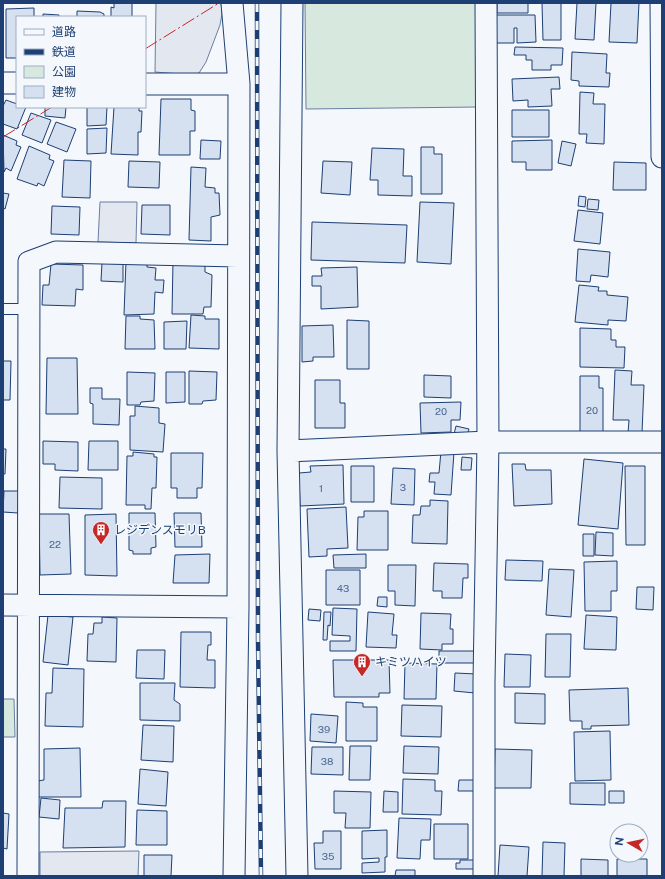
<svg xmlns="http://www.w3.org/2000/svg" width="665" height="879" viewBox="0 0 665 879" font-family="'Public Sans','Noto Sans JP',sans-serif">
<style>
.green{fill:#d7e8df;stroke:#687fa3}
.parking{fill:#e3e8f0;stroke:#687fa3}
.building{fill:#d5e0f0;stroke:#1d3f73}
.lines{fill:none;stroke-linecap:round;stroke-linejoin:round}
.service-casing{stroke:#1d3f73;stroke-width:12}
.minor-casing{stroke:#1d3f73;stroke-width:23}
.service{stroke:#f4f7fb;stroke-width:10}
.minor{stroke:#f4f7fb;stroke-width:21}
.rail-casing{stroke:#1d3f73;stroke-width:4.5}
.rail{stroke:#f4f7fb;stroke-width:3;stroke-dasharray:9;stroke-linecap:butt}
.power{stroke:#c62828;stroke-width:1;stroke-dasharray:14 3 2 3;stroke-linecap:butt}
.labels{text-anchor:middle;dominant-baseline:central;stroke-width:3;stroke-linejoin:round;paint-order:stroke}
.number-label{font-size:10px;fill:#4b6792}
.poi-label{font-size:12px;fill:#1d3f73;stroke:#f4f7fb;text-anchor:start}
</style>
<rect width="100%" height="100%" fill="#f4f7fb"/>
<!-- green -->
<path class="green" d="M305,3H477L478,107L306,109Z
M3,699H14L15,737H3Z"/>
<!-- parking -->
<path class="parking" d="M156,3H221L222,14L220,25L206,62L199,73L193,75L155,72Z
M100,202H137L136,243L98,242Z
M139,851L138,876H40V852Z"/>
<!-- building -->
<path class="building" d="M114,3H132V17H111V7L114,8Z
M497,3H528V13H497Z
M542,3H561V40H543Z
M577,3H596L594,40L575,39Z
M611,3H639L637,43L609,42Z
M34,8V17H17V58H6V9Z
M77,11L100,12L104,14V17H77Z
M43,14L59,15V17H43Z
M494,15H535L536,42L517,43V28H514V43H495Z
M515,47L563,48L562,65H551V70H532V60H526V55H514Z
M572,52L607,54L606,73H610L609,87L579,86V81L571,80Z
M559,77L560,89H551L552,106L528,107V100L513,101L512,79Z
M580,92L594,93L593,104H605L604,144L586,143L587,134H579Z
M161,99H191V110L195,111V131H190V155H159Z
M6,100L17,104V107H26L17,129L3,124V106Z
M45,107H66L65,118L45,116Z
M87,107H107L106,125L87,126Z
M114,107H139V111H142L141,132H138V155L111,154Z
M512,110H549V137H512Z
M31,113L51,120L42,143L22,135Z
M56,122L76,129L67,152L47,144Z
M107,128L106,153L87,154V129Z
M3,135L17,141L16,145L21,147L11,171L6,168L4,172Z
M201,140L221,141L220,159H200Z
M552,140V170H526V162H512V141Z
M562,141L576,144L571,166L558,163Z
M29,146L50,155L49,159L54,161L44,186L38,183L37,186L17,179Z
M421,147H434V154H442V194H421Z
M372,148L404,149L403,176H412V196L378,195V180H370Z
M64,160L91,161L90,198L62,197Z
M129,161L160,162L159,188L128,187Z
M323,161L352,162L350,195L321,193Z
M614,162L646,163V190H613Z
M191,167L206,168L205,187L215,188V193H219L220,215L211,217V241L189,240Z
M3,193L9,194L5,209L3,208Z
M579,196L586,197L585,207L578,206Z
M588,199L599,200L598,210L587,209Z
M420,202L454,203L451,264L417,262Z
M142,205H170V235L141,234Z
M52,206L80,207L79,235L51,234Z
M578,210L603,213L600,244L574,241Z
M312,222L407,225L405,263L311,260Z
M578,249L610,252L608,277L591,275L590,282L576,281Z
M126,261L147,263V267L156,268L155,280H164L163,293L155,292L154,314L124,315Z
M173,261L205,264V272L212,275L211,307H204L203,314H172Z
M102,262L123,263V282L101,281Z
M51,264L83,265V290L76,289L75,306L42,305L43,285H49Z
M357,267L358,307L321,309V286H312V276H322L321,268Z
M579,285L599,287L598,291H607V295L628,297L626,321L608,320V325L575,322Z
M191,315L205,316V319H219V349L189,348Z
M126,316H140V319L154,320L155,349H125Z
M347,320L369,321V369H347Z
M187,321L186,349H164V322Z
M333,325L334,357H313V361L302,362V326Z
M580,328L611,329V340H616V347H625L624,368L580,367Z
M47,358H77L78,414H46Z
M3,361H11L10,400H3Z
M615,370L632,371L631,385H644L642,433H628L629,420H613Z
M189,371L217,372L216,400L203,401L202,404H189Z
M127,372L155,373L154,401L141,402L140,405H127Z
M166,372H185V402L166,403Z
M424,375L451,376V398L424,397Z
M580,376H599V388H603V433H580Z
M315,380H340V403H345V428H315Z
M90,388H102V399H120L119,425L93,424V404L90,403Z
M461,402L460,420H451V432L421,433L420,403Z
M135,406L159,408V423L165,424L163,452L130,450V416H135Z
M456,426L469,429L467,437L454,434Z
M43,441L78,442V471L55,470V464H43Z
M89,441H118V470H88Z
M3,449H6L5,474H3Z
M441,451L454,452L451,495L434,494L435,482H429L430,473H439Z
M133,452L154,454V457H157L156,488H152L151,509H145V505H126L127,456H133Z
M171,453H203L202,488H197V498H177V488H171Z
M462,457L472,458L471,470H461Z
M584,459L623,463L618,529L578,525Z
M512,464H525L526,470H551L552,504L514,506Z
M343,465L344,504L300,506L299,473L311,472L310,466Z
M351,466H374V502H351Z
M625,466H645V545H626Z
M393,468L415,469L414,505L391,504Z
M60,477L102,478V509L59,508Z
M4,491H19L18,513L3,512Z
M430,500L448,501L447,544L412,543L413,515H420L421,506H430Z
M346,507L348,548L327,549V556L309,557L307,509Z
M364,511H388V550H357L358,517H364Z
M129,513H155L156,547L151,548V554H133V551L129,550Z
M174,513H201L202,547H175Z
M39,514H69L71,574L40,575Z
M116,514L117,576L85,575V515Z
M596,532L613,533V556L595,555Z
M583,534H594V556H583Z
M210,554L209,583H173L175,555Z
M366,554V568H334L333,555Z
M506,560L543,561L542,581L505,580Z
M617,561V591H611V611H585L584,562Z
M434,563L468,564V578H463L462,598H442V591H433Z
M388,565H416L415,606L395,605V591H388Z
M549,569L574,570L571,617L546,615Z
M326,570H360V605H326Z
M637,587H654L653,610L636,609Z
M378,597H387V607L377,606Z
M333,608L357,609L356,651H330V641H350V636L332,635Z
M309,609L321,610L320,621L308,620Z
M324,612H331L330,626L328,625L327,640H323Z
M368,612L394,614L392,635H397L396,648L366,647Z
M421,613L451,614L450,629H453V644H442V650L420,649Z
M48,615L73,617L68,665L43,662Z
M586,615L617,617L616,650L584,649Z
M102,617L117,618L116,662L87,661L88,634H93L94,623H102Z
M181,632H211V645H208L207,660H215V688L180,687Z
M546,634H571L570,677H545Z
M137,650H165L164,679L136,678Z
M439,651H478V663H439Z
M505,654L531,655L530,687H504Z
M333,660H389L390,693H379V697H334Z
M405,663L437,664L436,699H404Z
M53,668L84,669L83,727L45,726L46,693H52Z
M455,673L477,674L475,693L454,691Z
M140,683H175L174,700L180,704V721L140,720Z
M628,688L629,725L591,726V729H582V721H570L569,690Z
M515,693L545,694V724L515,723Z
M346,702L363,703V707H377V741H346Z
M402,705L442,706L441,737L401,736Z
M311,714L338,716L336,743L310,741Z
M143,725L174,726L173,762L141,760Z
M610,731L611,780L575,781L574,732Z
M350,746H371L370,780H349Z
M404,746L439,747L438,774L403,773Z
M312,747H343V775L311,774Z
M80,748L81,797H37V781L44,780V749Z
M495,749L532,750L531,788H494Z
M140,769L168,772L166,806L138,804Z
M403,779L435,780V791H442L441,815L402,814Z
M459,780H475V791H458Z
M570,783H605V805L570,804Z
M334,791L371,792L370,828H345L346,813H334Z
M384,791L398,792V812H383Z
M609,791H624V803H609Z
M41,798L60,800L59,819L39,817Z
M103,801H126L125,847L63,848L65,808H102Z
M137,810L167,811V845H136Z
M3,813L9,814L7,849L3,848Z
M399,818L431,819L430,840H421L420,859L397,858Z
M434,824H468V859H434Z
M387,830V857H385V872L362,873V863L379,862V858L362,859V831Z
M323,831H341V869H315L314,843H323Z
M543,842L565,843L564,876H542Z
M500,845L529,847L527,876H498Z
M144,855H172L171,876H144Z
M581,859L608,860V876H581Z
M617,859H647V876H617Z
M460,860H474V869H456V863H460Z
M396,870H415V876H395Z"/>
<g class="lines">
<defs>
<path id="service" d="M3,309H29"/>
<path id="minor" d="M232,3L239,84L238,607L234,876
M292,3L288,451L297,876
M661,3L662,157
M3,83H17
M145,84H239
M288,451L488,442H662
M3,605L238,607
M28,876L29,262L56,252L238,256
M484,876V682L488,442L486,3"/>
</defs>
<!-- service casing -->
<use href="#service" class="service-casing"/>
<!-- minor casing -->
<use href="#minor" class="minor-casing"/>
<!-- service -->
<use href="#service" class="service"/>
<!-- minor -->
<use href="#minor" class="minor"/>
<defs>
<path id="rail" d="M257,3L258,639L261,876"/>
</defs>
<!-- rail casing -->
<use href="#rail" class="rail-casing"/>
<!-- rail -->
<use href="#rail" class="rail"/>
<!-- power -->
<path class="power" d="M145,49L219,3
M3,137L52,107"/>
</g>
<!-- icons -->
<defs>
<symbol id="building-pin" viewBox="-11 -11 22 30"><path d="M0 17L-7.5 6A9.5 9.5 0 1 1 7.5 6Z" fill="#c62828" stroke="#f4f7fb"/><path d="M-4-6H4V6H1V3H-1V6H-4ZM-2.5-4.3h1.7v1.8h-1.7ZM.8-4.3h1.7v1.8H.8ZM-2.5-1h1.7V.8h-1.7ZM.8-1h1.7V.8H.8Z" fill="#fff"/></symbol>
</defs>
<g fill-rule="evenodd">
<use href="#building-pin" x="91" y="520" width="20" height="27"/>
<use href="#building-pin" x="352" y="652" width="20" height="27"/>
</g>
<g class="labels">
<!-- number labels -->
<g class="number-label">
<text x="592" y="410">20</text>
<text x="441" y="411">20</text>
<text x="403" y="487">3</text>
<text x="321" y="488">1</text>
<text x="55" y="544">22</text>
<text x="343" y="588">43</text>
<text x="324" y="729">39</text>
<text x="327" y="761">38</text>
<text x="328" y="856">35</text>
</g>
<!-- poi labels -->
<g class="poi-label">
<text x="114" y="530">レジデンスモリB</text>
<text x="375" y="662">キミツハイツ</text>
</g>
</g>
<!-- border -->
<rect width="665" height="879" fill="none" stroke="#1d3f73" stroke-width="8"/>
<!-- legend -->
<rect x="16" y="16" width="130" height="92" fill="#f4f7fb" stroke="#9eadc5"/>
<rect x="24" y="29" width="20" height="6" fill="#f4f7fb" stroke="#9eadc5"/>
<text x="52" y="36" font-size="12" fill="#1d3f73">道路</text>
<rect x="24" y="49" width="20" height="6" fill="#1d3f73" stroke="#9eadc5"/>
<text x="52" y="56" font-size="12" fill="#1d3f73">鉄道</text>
<rect x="24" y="66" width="20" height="12" fill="#d7e8df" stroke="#9eadc5"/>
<text x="52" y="76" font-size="12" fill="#1d3f73">公園</text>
<rect x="24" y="86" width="20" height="12" fill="#d5e0f0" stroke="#9eadc5"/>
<text x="52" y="96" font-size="12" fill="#1d3f73">建物</text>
<!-- north arrow -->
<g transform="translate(629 843) rotate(279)"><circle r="19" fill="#f4f7fb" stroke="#9eadc5"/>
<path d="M0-3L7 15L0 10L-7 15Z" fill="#c62828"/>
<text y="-6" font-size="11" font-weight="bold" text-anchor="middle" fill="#1d3f73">N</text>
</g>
</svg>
